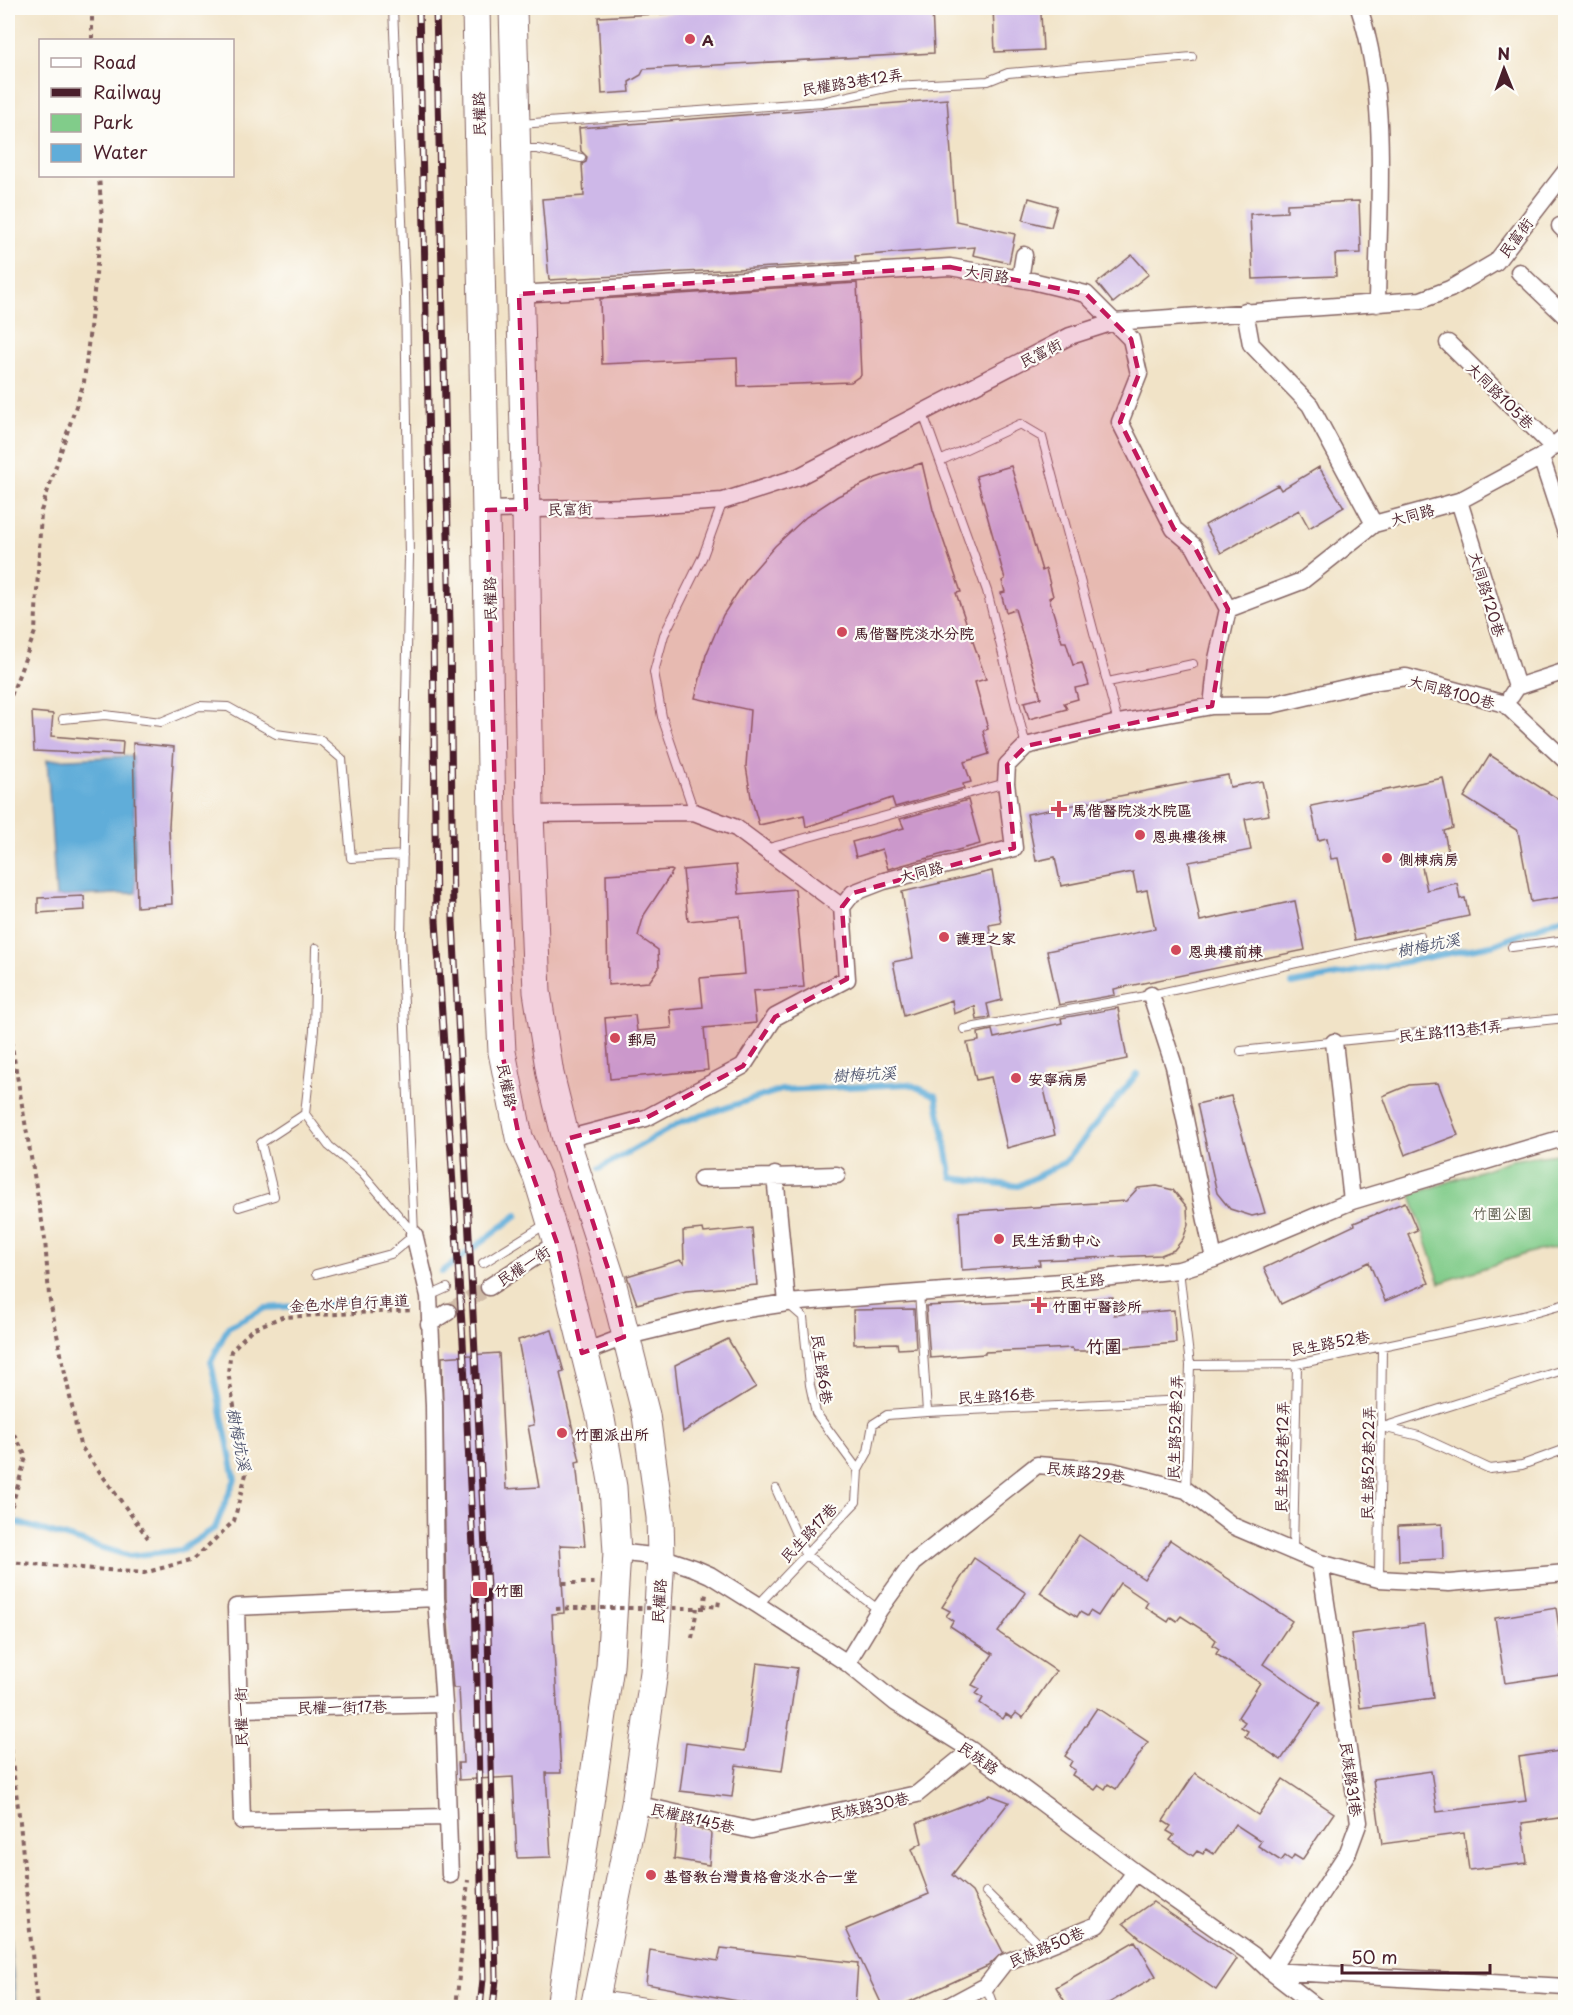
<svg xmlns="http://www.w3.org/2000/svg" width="1573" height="2015" viewBox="0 0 1573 2015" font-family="'Playpen Sans','LXGW WenKai TC',sans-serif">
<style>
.green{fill:#81cc8a;stroke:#66765a;stroke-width:1.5}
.water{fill:#60add9;stroke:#556682;stroke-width:1.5}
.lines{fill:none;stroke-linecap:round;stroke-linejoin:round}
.stream{stroke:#60add9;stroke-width:6}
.building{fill:#ceb8e8}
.street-tunnel{stroke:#d0bca8;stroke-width:16;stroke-dasharray:16 8;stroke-linecap:butt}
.lane-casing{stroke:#846462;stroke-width:10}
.street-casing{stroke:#846462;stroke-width:19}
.primary-casing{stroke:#846462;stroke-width:29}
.path{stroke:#846462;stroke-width:4;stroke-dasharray:4.5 4.5;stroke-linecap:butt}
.lane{stroke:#fff;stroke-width:8}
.street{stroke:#fff;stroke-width:16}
.primary{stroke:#fff;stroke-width:27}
.rail-casing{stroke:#4a1f2b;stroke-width:7}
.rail{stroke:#fdfcf7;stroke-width:4.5;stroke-dasharray:14;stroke-linecap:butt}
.path-bridge{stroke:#846462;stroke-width:4;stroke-dasharray:4.5 4.5;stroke-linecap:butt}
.marked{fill:#c2185b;fill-opacity:0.2;stroke:#c2185b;stroke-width:4.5;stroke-dasharray:12 8;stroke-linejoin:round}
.poi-dot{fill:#d1495b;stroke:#fdfcf7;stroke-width:2}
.labels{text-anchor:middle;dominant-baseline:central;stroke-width:4.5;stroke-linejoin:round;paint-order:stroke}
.poi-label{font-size:15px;font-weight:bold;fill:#4a1f2b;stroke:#fdfcf7;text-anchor:start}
.street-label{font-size:15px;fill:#4a1f2b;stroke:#fdfcf7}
.park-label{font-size:15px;fill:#5d5c4c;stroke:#fdfcf7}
.water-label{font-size:16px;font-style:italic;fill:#535871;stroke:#fdfcf7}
.quarter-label{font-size:18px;font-weight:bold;fill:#4a1f2b;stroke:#fdfcf7}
</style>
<rect width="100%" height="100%" fill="#fdfcf7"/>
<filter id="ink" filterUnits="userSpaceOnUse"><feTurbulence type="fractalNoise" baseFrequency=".0167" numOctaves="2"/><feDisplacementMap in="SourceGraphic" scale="12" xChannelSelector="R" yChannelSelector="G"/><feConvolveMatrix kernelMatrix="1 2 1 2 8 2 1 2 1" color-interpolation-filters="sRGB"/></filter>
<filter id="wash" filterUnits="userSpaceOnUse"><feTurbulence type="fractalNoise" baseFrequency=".008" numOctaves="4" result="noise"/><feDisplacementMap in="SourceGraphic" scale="24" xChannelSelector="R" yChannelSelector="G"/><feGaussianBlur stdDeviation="1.35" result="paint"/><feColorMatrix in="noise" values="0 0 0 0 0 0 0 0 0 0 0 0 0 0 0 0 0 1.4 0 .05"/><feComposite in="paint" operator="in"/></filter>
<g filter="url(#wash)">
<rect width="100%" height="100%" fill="#f1e3c7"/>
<!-- green -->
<path class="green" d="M1565,1153V1246L1528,1253L1440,1283L1411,1195L1511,1160Z"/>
<!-- water -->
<path class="water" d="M133,756L136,893L56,897L47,760Z
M8,1919L16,2007H8Z"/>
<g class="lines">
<!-- stream -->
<path class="stream" d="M1292,984L1496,944L1566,916
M599,1169L681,1122L781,1090L909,1084L936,1096L952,1178L1018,1186L1065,1162L1137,1074
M442,1272L517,1215
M8,1520L130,1556L181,1550L215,1528L235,1479L211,1362L228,1327L265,1308L377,1301"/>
</g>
<g id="blocks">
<!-- building -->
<path class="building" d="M772,8H932L934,53L644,69L641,75L629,82L630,92L602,94L598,17Z
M993,8H1035L1041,14L1043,50L995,52Z
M947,99L956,221L1015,234L1009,263L973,255L975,247L855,256L856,262L549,280L542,199L584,196L582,164L586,162L587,157L581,151L579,128Z
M1029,198L1057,206L1051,227L1023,220Z
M1359,201L1361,253L1335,254L1336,276L1253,279L1250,214L1287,212V204Z
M1132,255L1149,274L1113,303L1097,283Z
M857,283L861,375L851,382L738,386L737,358L602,364L600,299Z
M922,463L933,510L961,592L956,593L986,679L975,682L988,729L983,731L989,754L964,762L971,782L963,784L964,788L895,807L892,798L806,827L804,815L759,825L751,797L746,766L750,710L695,698L706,655L723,615L747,578L775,546L806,517L838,496L876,478Z
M1011,466L1042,571L1046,569L1053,596L1049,598L1062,642H1066L1073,665L1082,663L1089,685L1075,688L1078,699L1064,703L1067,709L1029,719L1024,702L1041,698L1015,609L1006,612L1001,593L1005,592L1002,581L1005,579L976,476Z
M1319,467L1344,507L1309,528L1299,510L1221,553L1205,525L1278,485L1281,490Z
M32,712L53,714L51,736L123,742L122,755L34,751Z
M133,743L174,747L169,826L172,904L137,907Z
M1490,755L1566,804V896L1531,902L1518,831L1464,797Z
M1228,775L1230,787L1262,781L1269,815L1245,819L1251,850L1189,862L1200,921L1295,901L1305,950L1114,989L1115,995L1059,1005L1047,951L1155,929L1147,890L1137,892L1133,872L1061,886L1055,857L1036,861L1027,814Z
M1443,778L1453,828L1444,831L1448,851L1420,858L1427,890L1457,883L1460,899L1465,898L1469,916L1355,940L1338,858L1331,859L1327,838L1318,840L1311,806Z
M968,800L980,844L888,869L882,849L856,857L852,842L904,828L900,819Z
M736,865L739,894L795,889L804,987L753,991L756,1023L704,1028L708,1070L610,1079L605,1018L635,1015L637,1031L672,1028L670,1010L703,1007L700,978L745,974L740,916L688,921L683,870Z
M671,870L673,871L644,915L638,936L658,950L659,968L649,982L608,985L606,874Z
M992,871L1001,923L989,925L1002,1000L987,1004L990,1018L977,1020L975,1006L954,1014L952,1000L904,1016L893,962L913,958L902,892Z
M84,896L85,910L38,913V898Z
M1118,1008L1127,1059L1041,1077L1055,1135L1007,1148L991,1077L976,1080L967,1043L979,1041L978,1033L992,1030L994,1038L1062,1023L1061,1018Z
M1438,1083L1458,1135L1405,1155L1383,1096L1409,1085Z
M1231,1096L1265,1213L1252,1216L1230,1209L1217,1193L1197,1104Z
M1157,1186L1173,1190L1187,1207L1188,1225L1183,1239L1174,1250L1161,1255L1039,1260L1040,1265L962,1270L959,1212L1126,1201L1138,1188Z
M1405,1202L1417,1230L1408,1234L1429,1283L1385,1301L1369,1262L1281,1304L1264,1268L1355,1225L1354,1223Z
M752,1228L757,1285L686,1291L637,1304L627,1276L680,1260L684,1263L683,1231L703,1229L704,1233Z
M1113,1297L1114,1315L1174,1310L1176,1343L1085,1351H1073L1072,1348L985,1352V1354L930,1358L926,1306Z
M914,1309L916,1348L898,1349L897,1343L854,1344L853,1310Z
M552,1330L564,1372L560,1373L580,1461L576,1462L585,1546L560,1545L564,1613L552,1614L561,1773H546L551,1857L517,1858L513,1777L459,1780L458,1763H463L459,1688H453L446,1598L442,1357L499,1353L506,1489L539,1487L528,1426L534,1425L518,1340Z
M728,1339L756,1387L683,1432L675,1365Z
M1442,1524L1443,1559L1399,1561L1398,1526Z
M1079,1535L1144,1579L1170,1540L1292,1621L1263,1664L1320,1703L1281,1760L1245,1736L1248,1731L1241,1727L1245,1722L1238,1717L1260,1683L1216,1654L1219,1649L1213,1645L1216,1640L1209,1634L1181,1616L1177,1621L1171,1617L1168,1622L1145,1607L1148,1602L1120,1583L1098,1616L1090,1611L1087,1616L1080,1612L1077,1617L1040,1593Z
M974,1558L1026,1593L998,1632L1056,1671L1023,1718L1016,1713L1012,1718L1006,1714L1003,1719L980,1703L983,1698L976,1694L980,1689L972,1685L993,1654L950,1626L953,1621L946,1616L950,1611L942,1607Z
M1556,1608L1566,1674L1505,1683L1495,1618Z
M1424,1624L1433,1698L1360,1708L1351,1634Z
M757,1663L797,1668L782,1771L736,1765L732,1797L680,1791L686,1743L745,1751Z
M1097,1708L1148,1742L1116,1789L1108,1784L1105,1789L1099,1785L1095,1790L1072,1775L1075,1770L1069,1766L1072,1761L1065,1756Z
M1566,1750V1817L1522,1823L1527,1863L1469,1870L1464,1833L1382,1844L1373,1779L1431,1771L1437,1812L1526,1801L1519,1757Z
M1195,1773L1258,1815L1283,1779L1334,1813L1302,1860L1294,1855L1291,1860L1285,1856L1281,1861L1258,1846L1261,1841L1235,1824L1214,1854L1206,1849L1203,1854L1197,1851L1193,1856L1170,1840L1174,1835L1167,1831L1171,1826L1163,1821Z
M990,1795L1009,1802L952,1875L972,1892L1003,1952L988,1966L898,2007H883L846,1929L929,1894L912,1849L922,1843L917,1823Z
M677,1824L711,1832L709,1865L674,1859Z
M1153,1902L1237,1959L1216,1990L1140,1938L1123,1923Z
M1135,1941L1156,1976L1102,2007H1068L1056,1987Z
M721,1948L858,1963L855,2007H770L646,1984L650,1950L718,1961Z"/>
</g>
</g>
<g filter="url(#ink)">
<use href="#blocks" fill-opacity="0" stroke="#846462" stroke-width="1.5"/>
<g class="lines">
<!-- street-tunnel -->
<path class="street-tunnel" d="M448,1312L489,1287"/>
<defs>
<path id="lane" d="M393,8L405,291L409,556L401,936L414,1234
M1041,8H1042
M520,124L822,102L894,86L988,81L1008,73L1192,57
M519,149H537L581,158
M922,411L987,591L1026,746
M942,460L1020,424L1042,437L1118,723
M1108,682L1193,664
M63,719L105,715L161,722L199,706L228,707L276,734L320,740L342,759L351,858L403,855
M694,812L662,717L654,672L664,635L703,556L723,501
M765,849L1006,783
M1512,947L1566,940
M316,948L314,1030L305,1114L329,1146L362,1173L414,1234
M964,1029L1151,995L1420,936
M1241,1051L1566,1018
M239,1207L274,1196L261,1143L305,1114
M483,1263L546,1224
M1179,1270L1190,1365L1297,1364L1523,1316L1566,1304
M316,1274L391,1254L414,1235
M919,1292L927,1412L1187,1400
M429,1296L447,1288
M787,1303L803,1317L810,1385L816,1413L858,1470L868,1452L873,1424L887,1415L927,1412
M1382,1427L1419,1436L1490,1469L1522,1465L1566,1449
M1383,1427L1566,1369
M776,1489L805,1554L879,1610
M1186,1490L1190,1365
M1293,1551L1297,1364
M1379,1579L1382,1347
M758,1605L856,1502L858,1470
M986,1892L1041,1946
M986,1986L994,2008
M599,1995L685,2008"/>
<path id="street" d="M1359,8C1390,100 1378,208 1377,304
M1560,226L1566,232
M1519,272L1566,317
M1020,279L1024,255
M519,294L950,267L1032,281L1086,294L1131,339L1139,374L1120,422L1174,529L1194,546L1228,609L1217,659L1212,706
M1245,311L1251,344L1310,405L1374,524
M1448,343L1553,447
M1541,457L1566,533
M1459,501L1517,687
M487,510L631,507L723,501L798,477L1070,336L1114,322L1421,300L1450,289L1496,262L1566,171
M1228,609L1302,581L1374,524L1459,501L1541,457L1566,435
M1511,696L1517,687L1566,671
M530,814L694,812L736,828L842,907
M1151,995L1174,1066L1214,1259
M1334,1042L1352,1201
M566,1139L646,1118L743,1066L775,1017L847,979L842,907L853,893L884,881L1014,848L1006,783L1007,765L1026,746L1118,723L1212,706L1271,705L1371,682L1406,677L1505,704L1566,761
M775,1175L787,1303
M701,1179L837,1175
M414,1234L429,1296L434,1406L436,1598L444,1704L450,1875
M489,1287L557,1243
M429,1324L448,1312
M582,1353L624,1337L727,1312L787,1303L1074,1281L1179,1270L1214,1259L1352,1201L1566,1137
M617,1552L661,1557L694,1568L710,1575L758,1605L847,1663L896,1703L971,1750L1135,1872L1253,1955L1270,1971L1318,2008
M436,1598L236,1607L242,1821L448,1817
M847,1663L879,1610L913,1563L1037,1465L1112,1471L1186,1490L1233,1526L1320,1563L1379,1579L1449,1583L1566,1573
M240,1709L444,1704
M635,1804L752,1830L917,1794L971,1750
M1270,1971L1348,1852L1359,1822L1320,1563
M1270,1971L1566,1987
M945,2008L986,1986L1004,1963L1097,1925L1135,1872"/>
<path id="primary" d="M476,8L493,869L502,1052L519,1137L537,1177L557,1243L601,1419L613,1487L617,1552L610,1666L560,2008
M513,8L526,509L530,814L537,992L550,1074L566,1139L612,1281L646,1415L660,1517L661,1557L654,1672L635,1804L594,2008"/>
</defs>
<!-- lane casing -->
<use href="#lane" class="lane-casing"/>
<!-- street casing -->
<use href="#street" class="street-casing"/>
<!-- primary casing -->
<use href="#primary" class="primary-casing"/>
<!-- path -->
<path class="path" d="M92,8V40
M8,704L35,632L41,511L84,382L102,220L99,176
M8,1023L45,1239L49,1296L80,1445L148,1538
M8,1428L16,1437L26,1457L8,1519
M8,1562L144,1573L194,1559L234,1521L246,1474L228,1372L231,1351L252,1329L282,1317L414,1310
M563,1583H595
M710,1606L718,1607L719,1601
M704,1608L706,1594
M556,1609L574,1608
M692,1638L697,1608
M8,1731L20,1822L37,2008
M456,2008L468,1880"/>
<!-- lane -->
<use href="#lane" class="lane"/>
<!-- street -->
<use href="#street" class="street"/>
<!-- primary -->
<use href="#primary" class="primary"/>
<defs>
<path id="rail" d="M419,8L433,625L436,921L463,1341L475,1589L483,1979L480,2008
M436,8L450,625L453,921L487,1589L496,1979L493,2008"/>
</defs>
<!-- rail casing -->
<use href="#rail" class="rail-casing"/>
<!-- rail -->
<use href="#rail" class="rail"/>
<!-- path-bridge -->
<path class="path-bridge" d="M574,1608H704"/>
</g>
</g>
<!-- marked area -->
<path class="marked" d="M950,267L1086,294L1131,339L1139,374L1120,422L1174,529L1194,546L1228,609L1212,706L1026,746L1007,765L1014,848L853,893L842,907L847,979L775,1017L743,1066L646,1118L566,1139L612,1281L624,1337L582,1353L557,1243L519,1137L502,1052L487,510L526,509L519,294Z"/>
<!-- markers -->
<g class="poi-dot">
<circle cx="690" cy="39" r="6"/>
<circle cx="842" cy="632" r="6"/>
<path d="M1056 800h6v6h6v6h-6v6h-6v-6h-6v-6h6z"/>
<circle cx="1140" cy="835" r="6"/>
<circle cx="1387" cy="858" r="6"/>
<circle cx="944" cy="937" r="6"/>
<circle cx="1176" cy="950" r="6"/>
<circle cx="615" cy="1038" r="6"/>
<circle cx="1016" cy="1078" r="6"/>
<circle cx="999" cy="1239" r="6"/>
<path d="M1036 1296h6v6h6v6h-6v6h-6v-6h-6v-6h6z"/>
<circle cx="562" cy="1433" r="6"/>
<rect x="472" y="1581" width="16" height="16" rx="3"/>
<circle cx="651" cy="1875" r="6"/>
</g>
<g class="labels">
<!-- poi labels -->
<g class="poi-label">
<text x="702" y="39">A</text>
<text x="854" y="632">馬偕醫院淡水分院</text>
<text x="1072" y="809">馬偕醫院淡水院區</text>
<text x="1152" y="835">恩典樓後棟</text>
<text x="1399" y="858">側棟病房</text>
<text x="956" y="937">護理之家</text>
<text x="1188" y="950">恩典樓前棟</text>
<text x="627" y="1038">郵局</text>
<text x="1028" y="1078">安寧病房</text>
<text x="1011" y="1239">民生活動中心</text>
<text x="1052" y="1305">竹圍中醫診所</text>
<text x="574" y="1433">竹圍派出所</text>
<text x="494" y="1589">竹圍</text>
<text x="663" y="1875">基督教台灣貴格會淡水合一堂</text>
</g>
<!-- street labels -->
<g class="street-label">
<text transform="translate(852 81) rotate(-9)">民權路3巷12弄</text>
<text transform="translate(478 114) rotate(-91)">民權路</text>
<text transform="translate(1515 237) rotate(-53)">民富街</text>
<text transform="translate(987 273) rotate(9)">大同路</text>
<text transform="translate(1040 352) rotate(-27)">民富街</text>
<text transform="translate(1501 395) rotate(45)">大同路105巷</text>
<text transform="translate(570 508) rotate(-1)">民富街</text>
<text transform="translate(1412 514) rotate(-15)">大同路</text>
<text transform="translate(1488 594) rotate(73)">大同路120巷</text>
<text transform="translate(489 599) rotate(-91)">民權路</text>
<text transform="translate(1452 691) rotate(15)">大同路100巷</text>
<text transform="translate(921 871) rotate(-14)">大同路</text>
<text transform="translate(1450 1030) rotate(-6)">民生路113巷1弄</text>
<text transform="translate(508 1085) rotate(79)">民權路</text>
<text transform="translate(523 1265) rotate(-33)">民權一街</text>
<text transform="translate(1082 1280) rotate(-5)">民生路</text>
<text transform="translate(349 1302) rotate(-3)">金色水岸自行車道</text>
<text transform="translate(1330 1342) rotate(-10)">民生路52巷</text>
<text transform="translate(823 1369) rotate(82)">民生路6巷</text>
<text transform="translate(996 1395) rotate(-3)">民生路16巷</text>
<text transform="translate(1174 1427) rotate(-88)">民生路52巷2弄</text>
<text transform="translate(1281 1457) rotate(-89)">民生路52巷12弄</text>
<text transform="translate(1367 1463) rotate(-89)">民生路52巷22弄</text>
<text transform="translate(1086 1471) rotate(7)">民族路29巷</text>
<text transform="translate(808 1532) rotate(-47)">民生路17巷</text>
<text transform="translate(658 1601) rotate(-86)">民權路</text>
<text transform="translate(342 1706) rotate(-1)">民權一街17巷</text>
<text transform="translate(240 1717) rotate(-91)">民權一街</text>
<text transform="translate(979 1757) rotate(35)">民族路</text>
<text transform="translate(1352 1779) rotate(82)">民族路31巷</text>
<text transform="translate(869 1805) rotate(-12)">民族路30巷</text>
<text transform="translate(693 1817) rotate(13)">民權路145巷</text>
<text transform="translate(1046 1946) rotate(-23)">民族路50巷</text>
</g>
<!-- park labels -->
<g class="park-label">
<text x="1502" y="1212">竹圍公園</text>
</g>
<!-- water labels -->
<g class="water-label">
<text transform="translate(1428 944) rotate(-11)">樹梅坑溪</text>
<text transform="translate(864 1073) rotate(-3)">樹梅坑溪</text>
<text transform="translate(240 1439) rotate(79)">樹梅坑溪</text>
</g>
<!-- quarter labels -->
<g class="quarter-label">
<text x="1104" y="1345">竹圍</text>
</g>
</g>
<!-- margin -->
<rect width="1573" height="2015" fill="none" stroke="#fdfcf7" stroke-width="30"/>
<!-- legend -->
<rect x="39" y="39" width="195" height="138" fill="#fdfcf7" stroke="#b5a4a5" stroke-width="1.5"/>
<rect x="51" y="58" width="30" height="9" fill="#ffffff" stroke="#b5a4a5" stroke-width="1.5"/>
<text x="93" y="69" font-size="18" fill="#4a1f2b">Road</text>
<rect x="51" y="88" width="30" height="9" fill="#4a1f2b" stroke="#b5a4a5" stroke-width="1.5"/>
<text x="93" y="99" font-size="18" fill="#4a1f2b">Railway</text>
<rect x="51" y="114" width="30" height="18" fill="#81cc8a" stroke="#b5a4a5" stroke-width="1.5"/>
<text x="93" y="129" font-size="18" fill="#4a1f2b">Park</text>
<rect x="51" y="144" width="30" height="18" fill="#60add9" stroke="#b5a4a5" stroke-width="1.5"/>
<text x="93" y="159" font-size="18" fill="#4a1f2b">Water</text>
<!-- north arrow -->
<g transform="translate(1504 69) rotate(359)" stroke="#fdfcf7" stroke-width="4.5" paint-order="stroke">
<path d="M0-4.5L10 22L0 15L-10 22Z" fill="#4a1f2b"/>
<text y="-9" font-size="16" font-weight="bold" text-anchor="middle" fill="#4a1f2b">N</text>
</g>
<!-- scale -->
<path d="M1342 1964v9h148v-9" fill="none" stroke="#4a1f2b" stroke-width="3"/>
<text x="1351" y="1964" font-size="18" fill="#4a1f2b" stroke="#fdfcf7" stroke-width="4.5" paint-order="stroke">50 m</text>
</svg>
